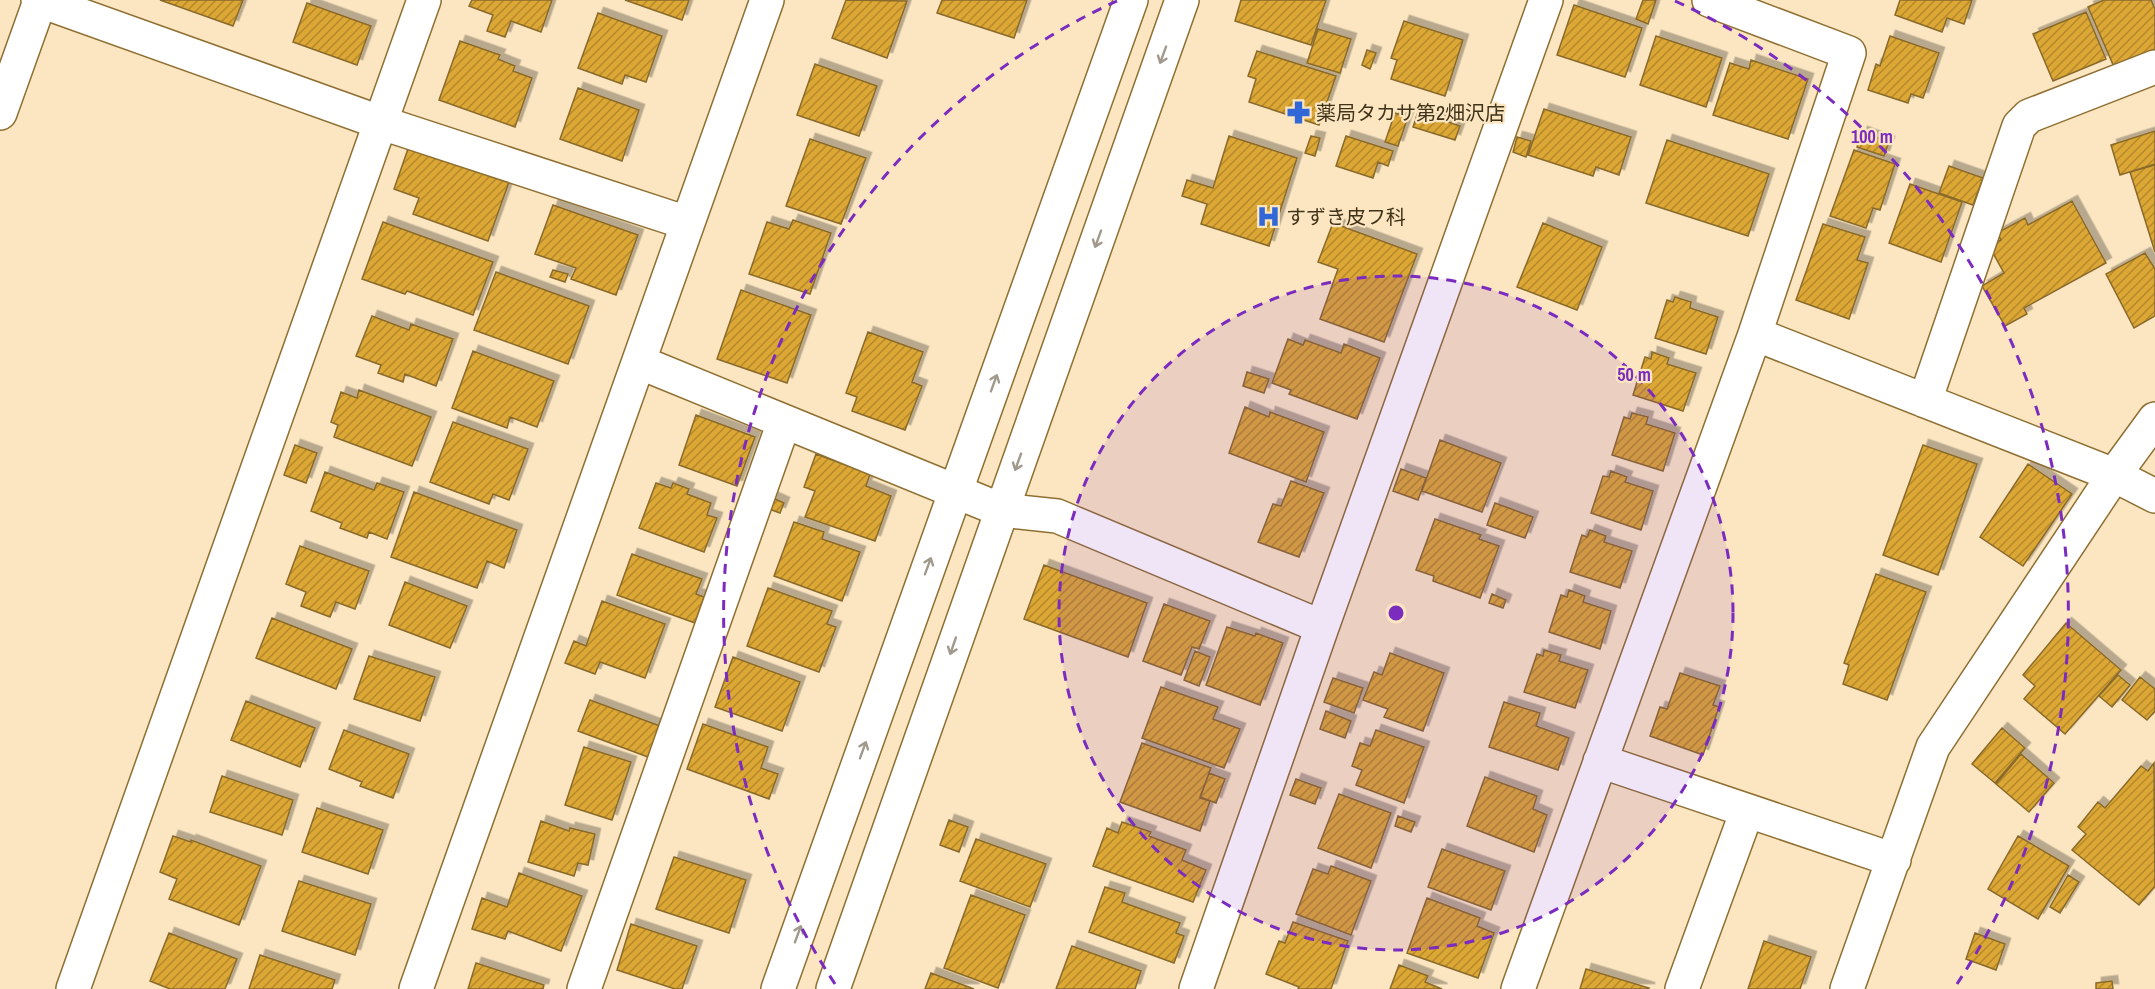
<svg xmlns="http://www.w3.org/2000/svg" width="2155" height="989" viewBox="0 0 2155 989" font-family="'Archivo Narrow','Noto Sans JP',sans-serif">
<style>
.building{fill:url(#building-hatch);stroke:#896a2c;stroke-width:1.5;filter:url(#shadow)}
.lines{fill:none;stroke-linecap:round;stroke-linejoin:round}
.minor-casing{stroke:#8f6f31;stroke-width:36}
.tertiary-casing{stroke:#8f6f31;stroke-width:36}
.minor{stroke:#fff;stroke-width:33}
.tertiary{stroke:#fff;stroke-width:33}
.oneway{stroke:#a0998c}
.ring{fill:none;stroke:#7b2cbf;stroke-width:3;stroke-dasharray:10 8}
.labels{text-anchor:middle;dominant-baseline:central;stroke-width:4.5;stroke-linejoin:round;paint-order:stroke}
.poi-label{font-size:20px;fill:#413319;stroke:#fbe6c1;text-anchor:start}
.centre{fill:#7b2cbf;stroke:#fbe6c1;stroke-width:3}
.ring-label{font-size:18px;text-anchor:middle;font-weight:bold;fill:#7b2cbf;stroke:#fbe6c1;stroke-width:4.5;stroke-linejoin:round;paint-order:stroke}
</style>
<defs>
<pattern id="building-hatch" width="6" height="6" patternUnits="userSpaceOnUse" patternTransform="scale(1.5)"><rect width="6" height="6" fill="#dca734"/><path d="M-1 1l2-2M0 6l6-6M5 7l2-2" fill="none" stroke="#b4892b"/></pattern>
<filter id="shadow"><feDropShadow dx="5.5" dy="-5.5" stdDeviation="0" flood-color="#0004"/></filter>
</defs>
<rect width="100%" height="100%" fill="#fbe6c1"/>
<!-- building -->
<path class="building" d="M160,0H243L233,26Z
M472,0H552L541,32L511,21L505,37L487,31L493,15L469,6Z
M625,0H689L682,20Z
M846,0L907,1L887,58L832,38Z
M942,0H1027L1014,38L937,13Z
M1241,0H1326L1311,45L1235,21Z
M1643,0H1656L1648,24L1636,19Z
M1900,0H1972L1964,24L1947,18L1942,32L1895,15Z
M2104,0H2151L2155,9V49L2114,67L2088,7Z
M307,3L371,26L357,65L293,42Z
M1574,5L1642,28L1625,77L1557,55Z
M2086,12L2106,59L2053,81L2033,34Z
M598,13L662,36L646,82L625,75L622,84L578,68Z
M1404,21L1463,40L1445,96L1391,79L1397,60L1391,58Z
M1318,29L1351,39L1340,73L1307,63Z
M1656,36L1722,58L1706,107L1640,85Z
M1890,36L1939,53L1923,98L1911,94L1908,103L1868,90L1876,64L1880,66Z
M460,41L500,55L498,59L515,66L513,71L532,78L515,127L439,100Z
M1367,50L1376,53L1370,69L1362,65Z
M1257,51L1336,76L1319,125L1249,102L1256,79L1248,76Z
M1751,60L1808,79L1788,139L1713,115L1730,63L1749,69Z
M815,64L877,86L859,136L797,115Z
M578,88L639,110L622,161L560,139Z
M1544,109L1631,137L1619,175L1596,167L1593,176L1528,155Z
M1418,112L1460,126L1455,140L1413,127Z
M1395,113L1408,117L1398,146L1385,142Z
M2155,131V164L2120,175L2111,145Z
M1862,132L1889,142L1884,156L1857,147Z
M1229,136L1297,158L1269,246L1201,224L1207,204L1182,196L1187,180L1213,188Z
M1311,136L1320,138L1315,156L1305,153Z
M1346,136L1393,151L1388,166L1378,162L1373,178L1336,166Z
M1517,137L1531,141L1526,157L1513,152Z
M810,139L866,158L841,224L786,206Z
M1667,140L1769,174L1748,236L1646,203Z
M409,146L509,182L488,241L413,214L419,198L394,189Z
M1854,150L1895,164L1880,210L1873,208L1866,228L1830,216Z
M2155,165V252L2130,172Z
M1949,166L1983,178L1973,205L1939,193Z
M1910,184L1962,202L1941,262L1889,243Z
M2072,201L2106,263L2024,308L2027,314L2005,326L1982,286L2004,273L1989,246L2001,240L1997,233L2025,218L2028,225Z
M553,205L638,235L616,295L571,279L576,268L535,254Z
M793,220L831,233L810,294L749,274L767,222L789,229Z
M383,222L493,262L473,315L407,291L405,294L362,279Z
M1333,223L1417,254L1384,342L1320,319L1338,269L1318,262Z
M1543,223L1602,247L1577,310L1517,287Z
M1823,224L1865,237L1857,260L1868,263L1849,319L1796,300Z
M2145,253L2155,269V316L2134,328L2106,274Z
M553,270L568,274L565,282L550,277Z
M496,272L589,306L568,364L474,330Z
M741,290L811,315L787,383L717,359Z
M1675,297L1691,302L1690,308L1718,317L1706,354L1655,338L1667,300L1673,302Z
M372,316L409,330L411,324L453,339L436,386L405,374L403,382L378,373L381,365L356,356Z
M868,332L923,352L912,382L922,386L905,430L852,411L857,397L846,393Z
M1288,339L1303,345L1305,340L1341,353L1344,344L1380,358L1357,419L1289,394L1291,390L1272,383Z
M473,351L554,381L537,427L510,417L507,428L452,408Z
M1652,352L1669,358L1667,364L1696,373L1683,411L1633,395L1645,357L1651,359Z
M1247,372L1269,379L1264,393L1243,386Z
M359,390L431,417L412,466L334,437L338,425L331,422L341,392L357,398Z
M1245,407L1269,417L1270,412L1324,432L1306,482L1229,453Z
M1632,413L1648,417L1646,424L1675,433L1663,471L1612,455L1624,417L1630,419Z
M696,415L755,437L737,486L679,465Z
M453,422L528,449L509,500L493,494L489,504L430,482Z
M1440,440L1501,463L1482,512L1422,491Z
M295,445L317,453L306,483L284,475Z
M1923,445L1977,464L1938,575L1883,555Z
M816,454L870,474L866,486L891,496L875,541L805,517L815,491L804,487Z
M2028,464L2072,494L2023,566L1980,537Z
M1401,469L1426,478L1418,500L1393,491Z
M1611,471L1627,477L1625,482L1653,491L1641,530L1591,513L1603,476L1609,477Z
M325,472L374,490L377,483L404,492L387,539L369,532L367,538L340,528L342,523L311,511Z
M1291,481L1324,493L1299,557L1258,542L1273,504L1281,506Z
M656,483L671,488L673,483L689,489L687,494L711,503L707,515L717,518L704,552L639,528Z
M414,492L517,530L504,568L487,561L477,588L391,557Z
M773,498L784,503L780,513L769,509Z
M1495,503L1533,517L1525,538L1487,525Z
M1435,519L1481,535L1479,539L1499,546L1480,598L1433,581L1434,576L1416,570Z
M794,522L824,532L822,539L860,552L842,601L774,576Z
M1590,530L1606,536L1604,542L1632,551L1620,588L1570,572L1582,535L1587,537Z
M300,546L369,571L355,609L336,602L330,617L301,606L306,592L286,584Z
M632,554L702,579L696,594L704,597L695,623L617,595Z
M1044,565L1147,603L1128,657L1024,619Z
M1876,574L1926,592L1887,700L1843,684L1849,665L1844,663Z
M405,582L467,606L450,648L389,625Z
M768,588L832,611L827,624L836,627L819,672L747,646Z
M1569,590L1585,596L1583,602L1611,611L1600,649L1549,632L1561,595L1567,597Z
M1492,594L1506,600L1503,608L1489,603Z
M602,601L665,624L645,678L600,662L595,674L565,663L574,641L586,646Z
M1164,604L1210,621L1199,649L1192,647L1181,675L1143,661Z
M272,618L352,649L336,689L256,658Z
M2066,623L2121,670L2065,734L2024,699L2035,686L2023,675Z
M1227,627L1255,636L1256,633L1283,643L1260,705L1206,685Z
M1544,650L1561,655L1559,661L1588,670L1575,708L1524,692L1537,654L1543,656Z
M1195,651L1210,657L1199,686L1184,680Z
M1390,653L1444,673L1423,731L1384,717L1388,709L1363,700L1374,672L1382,675Z
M369,656L435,677L420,721L354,699Z
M733,657L800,682L782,731L715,707Z
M1680,673L1720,686L1713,705L1719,707L1703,755L1650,736L1660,707L1667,709Z
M2118,675L2130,685L2112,707L2099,696Z
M2140,677L2155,689V711L2147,720L2122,700Z
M1333,678L1363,688L1354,713L1324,702Z
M1161,687L1218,707L1213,719L1240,729L1224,768L1142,738Z
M590,700L660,726L648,757L578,731Z
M246,701L315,728L300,767L231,740Z
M1504,702L1540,713L1536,726L1569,738L1558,770L1489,747Z
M1326,711L1351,721L1345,738L1320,729Z
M703,724L768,747L761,768L778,774L769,799L687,769Z
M2002,728L2025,748L1995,783L1972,764Z
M344,730L409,754L393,798L360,786L362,782L329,769Z
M1376,730L1424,747L1404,803L1356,785L1362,770L1352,766L1360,743L1370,746Z
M1142,743L1211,768L1200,798L1210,801L1200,831L1120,802Z
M584,747L631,762L612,820L565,805Z
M2021,754L2054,783L2029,812L1996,784Z
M2154,763L2155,886L2139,905L2072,850L2086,834L2078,827L2098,802L2105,808L2141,766L2148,771Z
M1209,773L1225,779L1216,803L1200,797Z
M222,776L293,800L282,835L210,812Z
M1485,777L1537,796L1533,809L1547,815L1534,852L1467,826Z
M1296,779L1321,788L1315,804L1290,795Z
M1339,794L1391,813L1371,868L1318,848Z
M317,808L383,830L368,874L302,852Z
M1398,816L1415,822L1411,832L1395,826Z
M949,820L968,827L959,852L940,845Z
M541,821L569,831L570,828L595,834L588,865L578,863L574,876L528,862Z
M1122,822L1151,832L1149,836L1186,850L1182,860L1206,870L1193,902L1093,866L1107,828L1118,833Z
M173,836L191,842V840L261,866L239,925L169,899L177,879L160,872Z
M2018,836L2069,866L2038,919L1988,889Z
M976,839L1046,864L1030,907L960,881Z
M1442,849L1505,871L1491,910L1428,887Z
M674,857L746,880L729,933L656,909Z
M1331,866L1371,881L1351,935L1296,914L1313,869L1328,874Z
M519,873L582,896L561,951L508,931L505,939L472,929L482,898L507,907Z
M2068,875L2079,882L2060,913L2050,907Z
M299,881L371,904L355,955L282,931Z
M1105,887L1125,893L1122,902L1180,923L1176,933L1184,936L1174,963L1089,932Z
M971,895L1025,915L998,988L944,968Z
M1427,898L1480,918L1477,926L1494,933L1478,978L1407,953Z
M1293,922L1348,941L1331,989H1298L1299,987L1266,974L1279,941L1285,943Z
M631,924L697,946L682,989H675L617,970Z
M169,933L237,959L225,989H170L150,981Z
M1975,933L2005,944L1996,970L1966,959Z
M1764,941L1811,957L1800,989H1748Z
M1072,946L1141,971L1135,989H1056Z
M260,955L335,980L332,989H249Z
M476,963L544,985L543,989H468Z
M1399,965L1428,976L1425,982L1442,989H1390Z
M1586,969L1649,988V989H1580Z
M931,973L974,989H925Z
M2112,981L2113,989H2096V983Z"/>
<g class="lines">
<defs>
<path id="minor" d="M38,0L382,123L687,223
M0,113L40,1
M1755,334L2114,475L2155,496
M639,362L1001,510L1057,516L1322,627
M1925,401L2019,126L2029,116L2155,67
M1600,761L1894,860
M73,989L424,0
M416,989L767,0
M584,989L784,422
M1196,989L1322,627L1546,0
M1518,989L1755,334L1849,53L1709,0
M1682,989L1747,811
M1847,989L1933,747L2114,475L2155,419"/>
<path id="tertiary" d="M778,989L1131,0
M833,989L1182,0"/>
</defs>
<!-- minor casing -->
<use href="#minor" class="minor-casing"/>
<!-- tertiary casing -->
<use href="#tertiary" class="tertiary-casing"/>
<!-- minor -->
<use href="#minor" class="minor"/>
<!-- tertiary -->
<use href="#tertiary" class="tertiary"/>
</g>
<!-- one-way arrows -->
<defs><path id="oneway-shaft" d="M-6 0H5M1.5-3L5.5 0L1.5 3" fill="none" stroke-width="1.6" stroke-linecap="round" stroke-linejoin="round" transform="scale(1.5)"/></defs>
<g class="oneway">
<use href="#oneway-shaft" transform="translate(1163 55) rotate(110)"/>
<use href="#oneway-shaft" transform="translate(1098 239) rotate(110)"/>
<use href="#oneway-shaft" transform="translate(994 383) rotate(-70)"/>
<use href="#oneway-shaft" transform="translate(1018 462) rotate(110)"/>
<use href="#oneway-shaft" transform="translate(928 566) rotate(-70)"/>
<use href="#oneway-shaft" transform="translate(953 646) rotate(109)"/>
<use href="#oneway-shaft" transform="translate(863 750) rotate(-70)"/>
<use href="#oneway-shaft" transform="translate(798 934) rotate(-70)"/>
</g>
<!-- distance rings -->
<circle cx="1396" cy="613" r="337" fill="#7b2cbf" fill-opacity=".12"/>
<g class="ring">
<circle cx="1396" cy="613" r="337"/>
<path d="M835 984A673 673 0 0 1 1117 1M1675 1A673 673 0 0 1 1957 984"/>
</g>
<!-- icons -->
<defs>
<symbol id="pharmacy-bare" viewBox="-9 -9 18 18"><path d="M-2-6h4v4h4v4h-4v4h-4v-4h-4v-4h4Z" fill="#3167d6" stroke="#fbe6c1" stroke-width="2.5" paint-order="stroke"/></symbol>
<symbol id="hospital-bare" viewBox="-9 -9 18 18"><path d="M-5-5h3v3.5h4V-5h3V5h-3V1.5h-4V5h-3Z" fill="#3167d6" stroke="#fbe6c1" stroke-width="2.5" paint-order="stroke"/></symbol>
</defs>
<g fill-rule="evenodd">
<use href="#pharmacy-bare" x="1282" y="96" width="33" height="33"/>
<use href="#hospital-bare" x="1252" y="200" width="33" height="33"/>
</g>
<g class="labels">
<!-- poi labels -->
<g class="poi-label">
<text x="1316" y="112">薬局タカサ第2畑沢店</text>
<text x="1286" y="216">すずき皮フ科</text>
</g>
</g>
<circle cx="1396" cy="613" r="9" class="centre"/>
<g class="ring-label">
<text x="1872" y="143">100 m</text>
<text x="1634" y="381">50 m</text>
</g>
</svg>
